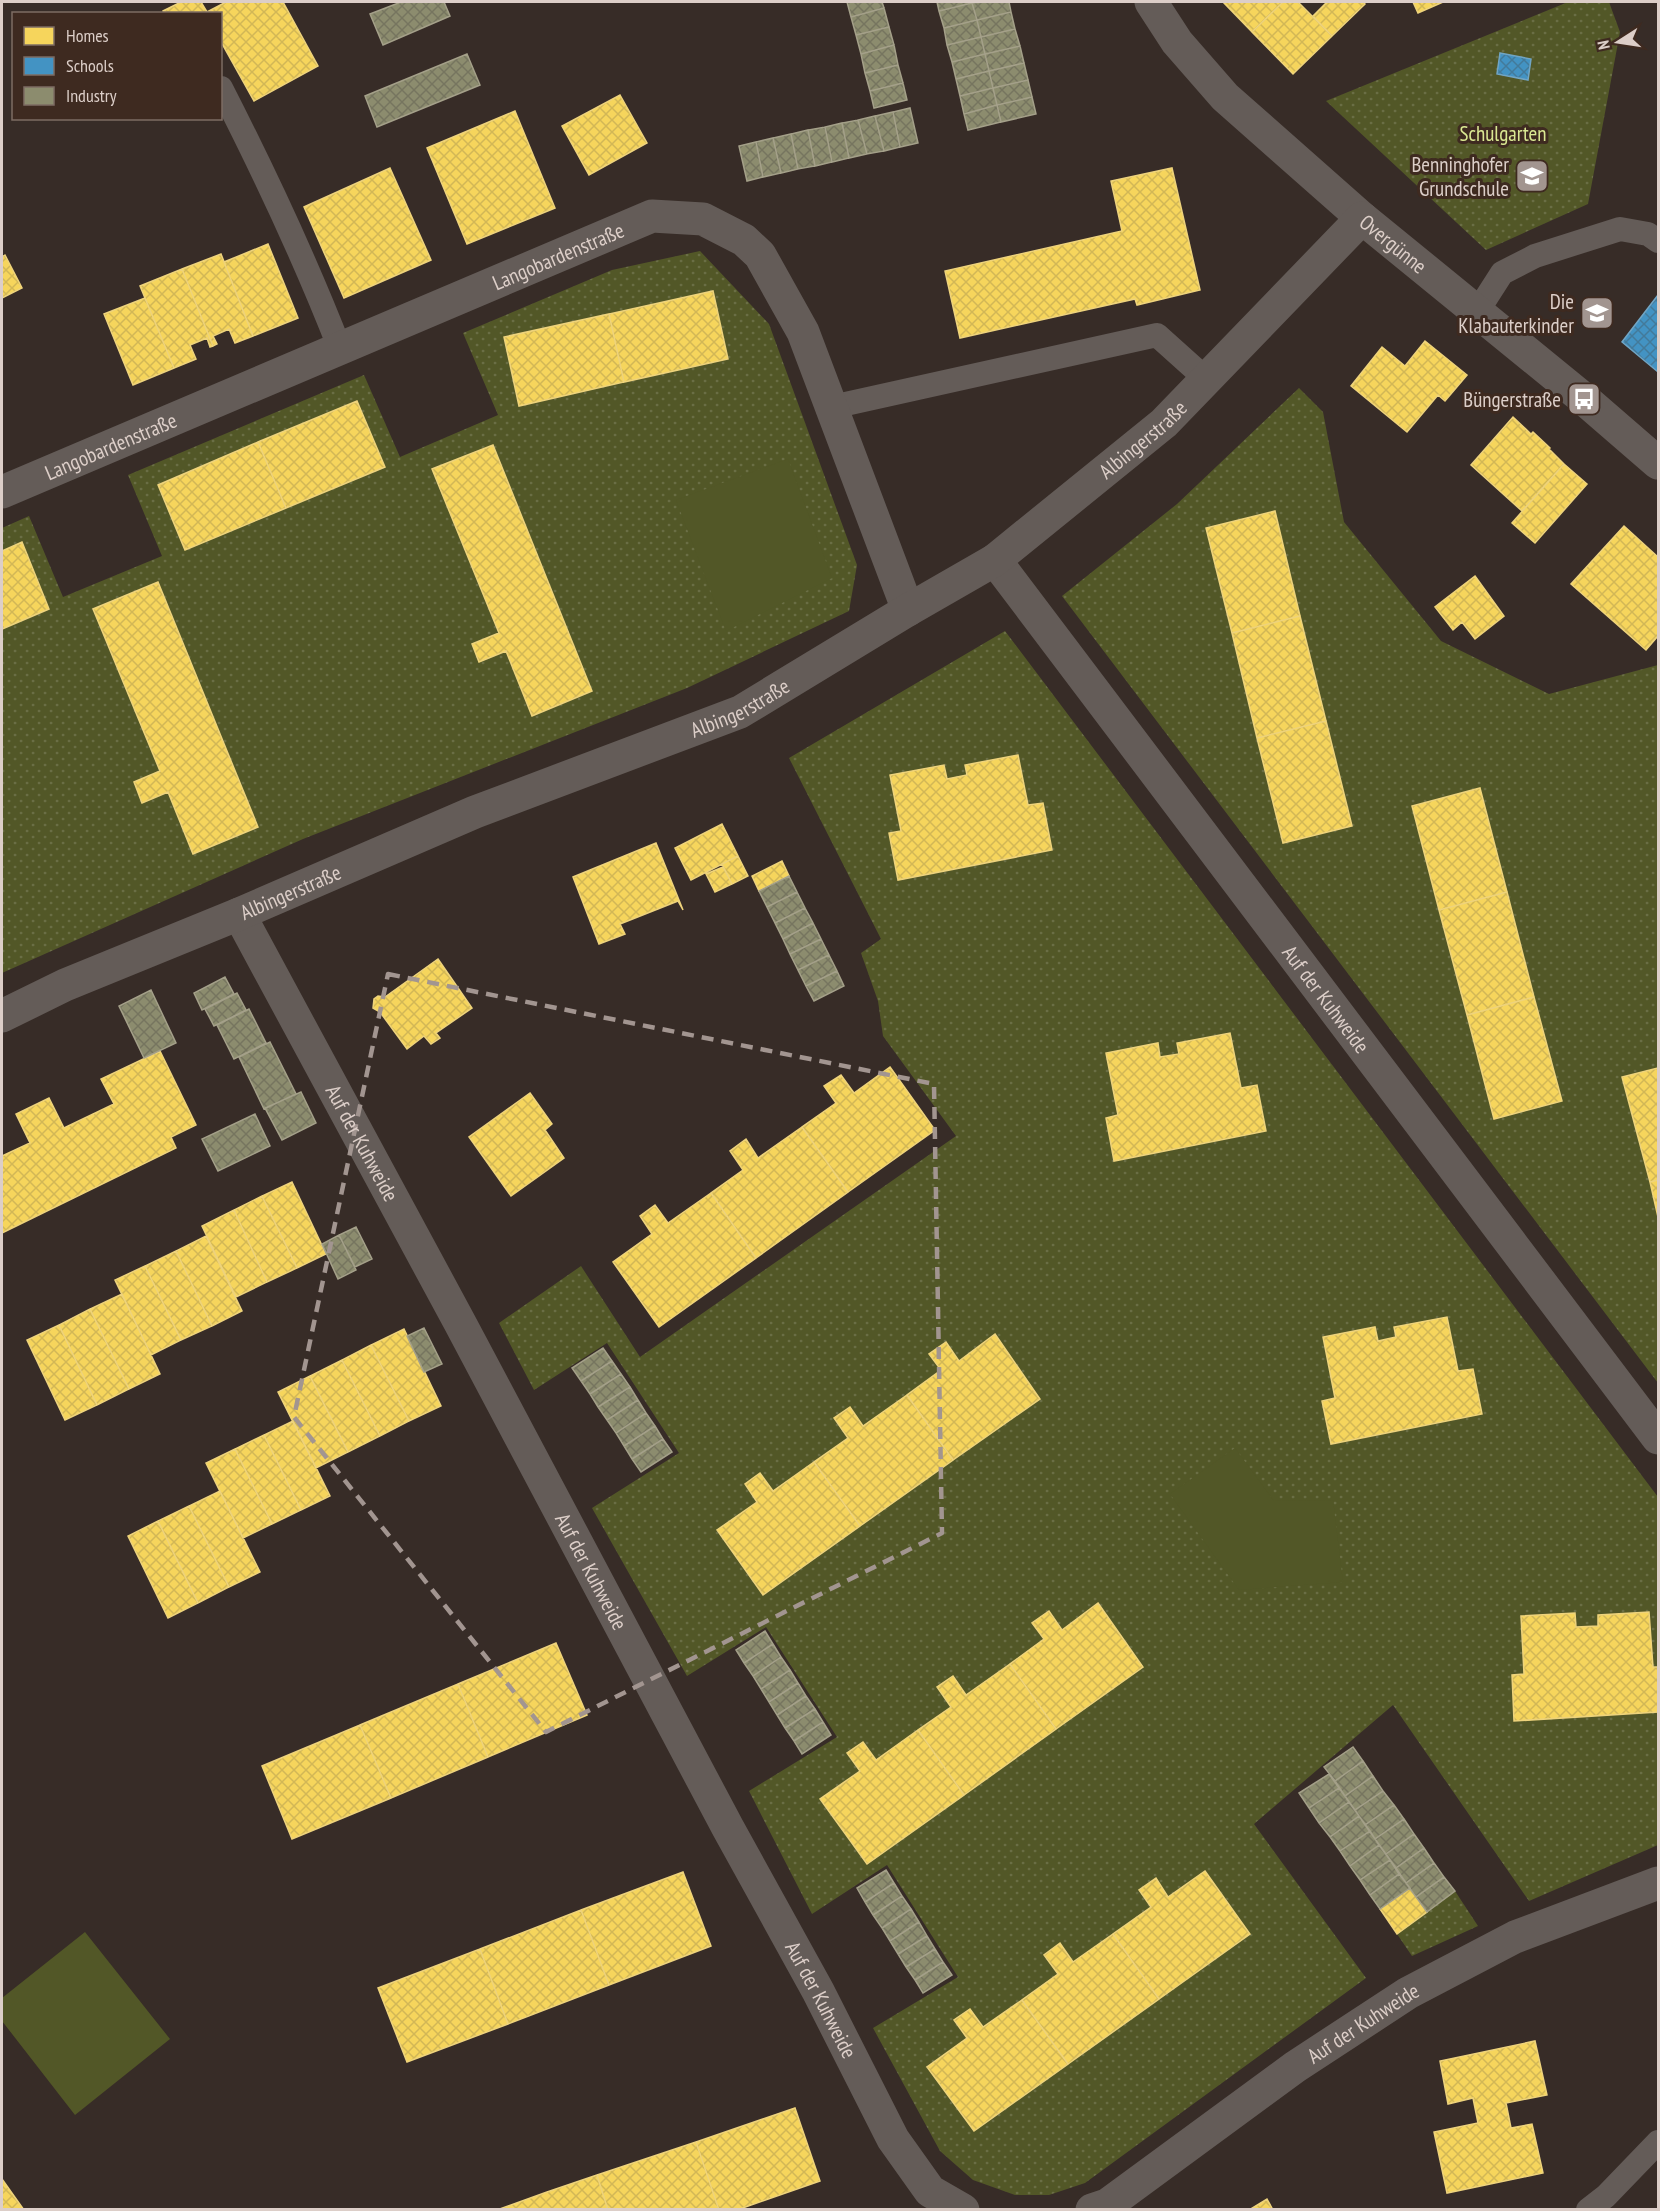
<svg xmlns="http://www.w3.org/2000/svg" width="1660" height="2211" viewBox="0 0 1660 2211" font-family="'PT Sans Narrow',sans-serif">
<style>
.grass{fill:url(#grass-dots)}
.park{fill:#525727}
.homes{fill:url(#homes-cross-hatch);stroke:#eed37c;stroke-width:1.5}
.schools{fill:url(#schools-cross-hatch);stroke:#71a5c4;stroke-width:1.5}
.industry{fill:url(#industry-cross-hatch);stroke:#a4a089;stroke-width:1.5}
.lines{fill:none;stroke-linecap:round;stroke-linejoin:round}
.service{stroke:#645c58;stroke-width:24}
.minor{stroke:#645c58;stroke-width:33}
.marked{fill:none;stroke:#a29590;stroke-width:4.5;stroke-dasharray:12 8;stroke-linejoin:round}
.labels{text-anchor:middle;dominant-baseline:central;stroke-width:6;stroke-linejoin:round;paint-order:stroke}
.park-label{font-size:21px;fill:#dae892;stroke:#3e2a20}
.poi-label{font-size:21px;fill:#dccec8;stroke:#3e2a20;text-anchor:end}
.street-label{font-size:21px;fill:#dccec8;stroke:#3e2a20}
</style>
<defs>
<pattern id="grass-dots" width="8" height="8" patternUnits="userSpaceOnUse" patternTransform="scale(1.5)"><rect width="8" height="8" fill="#525727"/><path d="M2 2h.1M6 6h.1" fill="none" stroke="#6a6e45" stroke-width="1.8" stroke-linecap="round"/></pattern>
<pattern id="homes-cross-hatch" width="8" height="8" patternUnits="userSpaceOnUse" patternTransform="scale(1.5)"><rect width="8" height="8" fill="#f6d55c"/><path d="M0 0l8 8M0 8l8-8" fill="none" stroke="#d2b756"/></pattern>
<pattern id="schools-cross-hatch" width="8" height="8" patternUnits="userSpaceOnUse" patternTransform="scale(1.5)"><rect width="8" height="8" fill="#4393c3"/><path d="M0 0l8 8M0 8l8-8" fill="none" stroke="#437a9a"/></pattern>
<pattern id="industry-cross-hatch" width="8" height="8" patternUnits="userSpaceOnUse" patternTransform="scale(1.5)"><rect width="8" height="8" fill="#8c8c6e"/><path d="M0 0l8 8M0 8l8-8" fill="none" stroke="#76755f"/></pattern>
</defs>
<rect width="100%" height="100%" fill="#372c27"/>
<!-- grass -->
<path class="grass" d="M1568,2H1609L1620,32L1588,204L1486,250L1326,101Z
M700,251L769,324L857,565L849,611L687,688L303,839L2,973V528L29,516L63,597L162,556L128,475L364,375L400,457L498,415L463,333L612,270Z
M1299,388L1323,412L1344,522L1441,641L1549,694L1658,665V1383L1062,596L1177,504Z
M1005,631L1658,1497V1845L1529,1901L1393,1705L1254,1824L1366,1978L1085,2183L1049,2195H1015L973,2180L940,2151L873,2028L958,1977L887,1865L812,1914L749,1791L837,1737L766,1627L687,1676L592,1508L679,1453L607,1343L534,1390L499,1323L581,1266L640,1357L956,1136L883,1036L878,1001L861,953L881,939L789,758Z
M1455,1891L1478,1926L1412,1956L1397,1934Z"/>
<!-- park -->
<path class="park" d="M788,459L832,578L726,631L676,500Z
M1235,1448L1274,1501L1333,1500L1343,1582L1239,1590L1170,1494Z
M85,1932L170,2039L75,2115L2,2021V1998Z"/>
<!-- homes -->
<path class="homes" d="M181,2H201L207,12L226,2H283L318,66L254,101L220,40V14H164L163,11Z
M1223,2H1283L1252,32Z
M1283,2H1298L1332,36L1293,74L1252,32Z
M1327,2H1363L1365,4L1332,36L1313,16Z
M1413,2H1443L1418,13Z
M620,95L647,143L589,175L562,126Z
M515,111L555,208L467,244L427,148Z
M390,168L431,260L344,298L304,207Z
M1172,168L1200,290L1137,305L1135,299L960,338L945,271L1122,231L1111,181Z
M268,244L298,318L253,336L224,262Z
M221,254L253,336L235,343L229,329L213,336L217,344L213,346L182,269Z
M5,255L22,288L2,298V257Z
M182,269L213,346L210,347L207,338L190,345L196,359L174,368L140,286Z
M713,291L728,359L624,382L609,314Z
M145,298L174,368L133,385L104,314Z
M609,314L624,382L519,406L504,337Z
M1425,341L1467,375L1445,401L1438,395L1407,432L1351,386L1382,347L1405,366Z
M357,401L385,467L286,508L258,442Z
M1513,417L1531,434L1533,432L1550,448L1549,449L1564,464L1522,511L1471,465Z
M258,442L286,508L185,550L158,485Z
M493,445L592,691L532,716L506,651L479,662L472,644L499,633L432,469Z
M1564,464L1587,484L1535,543L1512,523Z
M1275,511L1300,616L1232,633L1206,528Z
M1624,526L1658,557V636L1646,650L1571,584Z
M22,542L49,609L2,629V551Z
M1475,576L1504,616L1475,639L1462,622L1453,630L1435,607Z
M158,582L258,827L193,854L168,792L142,803L134,782L160,771L93,609Z
M1300,616L1326,721L1257,738L1232,633Z
M1326,721L1352,826L1283,843L1257,738Z
M1018,755L1028,805L1043,803L1052,850L898,880L889,833L901,831L890,775L944,765L947,779L967,775L965,765Z
M1480,788L1507,892L1439,910L1412,806Z
M722,824L738,856L691,880L675,848Z
M656,843L683,910L678,901L620,924L625,934L599,944L573,877Z
M738,856L748,876L732,884L722,864Z
M782,861L789,876L759,891L752,876Z
M723,867L732,884L715,892L706,874Z
M1507,892L1534,997L1467,1015L1439,910Z
M438,959L472,1008L436,1033L440,1038L431,1044L424,1036L407,1049L380,1012L373,1008L374,999L378,996L385,997Z
M1534,997L1562,1101L1494,1119L1467,1015Z
M1230,1033L1241,1088L1257,1085L1266,1131L1114,1161L1106,1118L1118,1115L1106,1053L1158,1043L1160,1057L1179,1054L1177,1043Z
M160,1051L196,1125L171,1137L176,1148L2,1233V1156L30,1143L16,1114L49,1098L64,1128L114,1104L101,1079Z
M890,1067L935,1130L848,1192L802,1127L836,1103L824,1086L841,1075L854,1093Z
M1658,1068V1180L1650,1182L1622,1077Z
M530,1093L552,1124L545,1130L564,1158L511,1196L469,1137Z
M802,1127L848,1192L756,1258L711,1193L743,1170L730,1151L746,1139L758,1158Z
M1658,1180V1217L1650,1182Z
M292,1182L326,1254L297,1268L262,1196Z
M711,1193L756,1258L659,1327L613,1262L652,1234L640,1216L655,1205L668,1223Z
M262,1196L297,1268L267,1282L234,1210Z
M234,1210L267,1282L236,1297L202,1226Z
M206,1236L242,1311L212,1326L176,1251Z
M176,1251L212,1326L181,1340L145,1266Z
M145,1266L181,1340L151,1355L115,1280Z
M122,1294L160,1374L129,1389L90,1309Z
M90,1309L129,1389L97,1405L59,1325Z
M1447,1317L1458,1371L1473,1369L1482,1414L1331,1444L1322,1401L1335,1398L1323,1337L1375,1327L1378,1341L1396,1337L1394,1327Z
M59,1325L97,1405L65,1420L27,1340Z
M404,1329L441,1406L409,1421L371,1345Z
M995,1334L1040,1399L953,1460L907,1395L941,1370L929,1354L946,1342L959,1361Z
M371,1345L409,1421L380,1436L342,1360Z
M342,1360L380,1436L348,1452L310,1376Z
M310,1376L348,1452L316,1468L278,1392Z
M907,1395L953,1460L860,1526L814,1462L848,1438L834,1418L850,1407L863,1426Z
M293,1421L330,1496L301,1510L264,1435Z
M264,1435L301,1510L272,1524L235,1449Z
M235,1449L272,1524L243,1538L206,1463Z
M814,1462L860,1526L763,1595L717,1530L757,1502L745,1484L760,1473L773,1491Z
M220,1491L260,1572L229,1587L189,1506Z
M189,1506L229,1587L198,1603L158,1521Z
M158,1521L198,1603L168,1618L128,1536Z
M1098,1603L1143,1667L1056,1729L1010,1664L1044,1639L1032,1623L1049,1611L1062,1630Z
M1649,1612L1653,1667H1658V1712L1514,1721L1512,1675L1524,1674L1521,1616L1575,1613L1576,1627L1598,1626V1615Z
M556,1643L587,1715L488,1757L458,1684Z
M1010,1664L1056,1729L964,1795L918,1730L951,1707L937,1687L953,1676L966,1695Z
M458,1684L488,1757L391,1798L360,1725Z
M360,1725L391,1798L292,1839L262,1766Z
M918,1730L964,1795L867,1864L820,1799L860,1771L847,1753L863,1742L876,1760Z
M1205,1871L1250,1934L1159,1999L1113,1934L1151,1907L1139,1890L1156,1878L1168,1897Z
M683,1872L711,1946L609,1985L581,1910Z
M1410,1888L1427,1912L1397,1934L1380,1909Z
M581,1910L609,1985L508,2024L480,1949Z
M1113,1934L1159,1999L1068,2064L1022,2000L1058,1974L1044,1955L1060,1943L1073,1962Z
M480,1949L508,2024L407,2062L378,1988Z
M1022,2000L1068,2064L974,2131L927,2067L967,2038L954,2020L970,2009L983,2027Z
M1535,2041L1547,2095L1506,2103L1511,2128L1532,2124L1543,2173L1447,2193L1434,2132L1478,2123L1473,2098L1448,2104L1440,2061Z
M795,2108L820,2181L737,2210H719L696,2142Z
M696,2142L719,2210H608L597,2175Z
M597,2175L608,2210H497L547,2192Z
M2,2179L24,2210H2Z
M1267,2199L1273,2210H1249Z"/>
<!-- schools -->
<path class="schools" d="M1500,53L1531,59L1528,80L1497,74Z
M1658,295V372L1622,342Z"/>
<!-- industry -->
<path class="industry" d="M401,2H444L450,16L383,45L370,14Z
M847,2H882L884,8L851,17Z
M937,2H972V3L939,11Z
M980,2H1009L1011,12L977,20L972,3Z
M972,3L977,20L944,28L939,11Z
M884,8L889,27L856,35L851,17Z
M1011,12L1015,29L981,37L977,20Z
M977,20L981,37L947,45L944,28Z
M889,27L894,45L861,54L856,35Z
M1015,29L1020,46L985,54L981,37Z
M981,37L985,54L952,62L947,45Z
M894,45L898,65L865,73L861,54Z
M1020,46L1024,63L989,71L985,54Z
M467,54L480,85L377,127L365,96Z
M985,54L989,71L956,79L952,62Z
M1024,63L1028,80L993,88L989,71Z
M898,65L903,83L870,91L865,73Z
M989,71L993,88L960,96L956,79Z
M1028,80L1032,97L997,105L993,88Z
M903,83L907,100L874,108L870,91Z
M993,88L997,105L964,114L960,96Z
M1032,97L1036,114L1001,122L997,105Z
M997,105L1001,122L968,130L964,114Z
M910,108L918,143L900,147L893,112Z
M893,112L900,147L884,151L875,116Z
M875,116L884,151L867,154L858,120Z
M858,120L867,154L849,158L842,123Z
M842,123L849,158L832,162L825,127Z
M825,127L832,162L815,166L808,130Z
M808,130L815,166L798,169L791,134Z
M791,134L798,169L781,173L773,138Z
M773,138L781,173L763,177L756,142Z
M756,142L763,177L747,181L739,146Z
M789,876L797,892L767,907L759,891Z
M797,892L805,908L775,923L767,907Z
M805,908L813,923L783,939L775,923Z
M813,923L821,939L790,954L783,939Z
M821,939L829,955L798,970L790,954Z
M829,955L837,971L806,986L798,970Z
M837,971L844,986L814,1001L806,986Z
M225,977L234,994L202,1010L194,993Z
M151,990L176,1043L144,1058L119,1006Z
M237,993L246,1010L214,1026L205,1009Z
M249,1009L266,1043L234,1059L217,1025Z
M270,1042L296,1094L264,1109L239,1057Z
M301,1092L316,1123L282,1140L265,1108Z
M255,1114L270,1146L218,1171L202,1139Z
M356,1227L372,1259L355,1267L339,1235Z
M339,1235L356,1270L338,1279L322,1244Z
M424,1328L442,1364L424,1372L407,1336Z
M603,1348L612,1361L581,1381L572,1368Z
M612,1361L621,1374L590,1394L581,1381Z
M621,1374L630,1387L598,1407L590,1394Z
M630,1387L638,1400L607,1420L598,1407Z
M638,1400L646,1413L616,1433L607,1420Z
M646,1413L655,1426L624,1446L616,1433Z
M655,1426L663,1439L632,1459L624,1446Z
M663,1439L672,1452L641,1472L632,1459Z
M765,1631L773,1644L744,1663L736,1650Z
M773,1644L781,1657L753,1676L744,1663Z
M781,1657L790,1670L761,1689L753,1676Z
M790,1670L798,1683L769,1702L761,1689Z
M798,1683L806,1696L777,1715L769,1702Z
M806,1696L815,1709L785,1728L777,1715Z
M815,1709L823,1722L794,1741L785,1728Z
M823,1722L831,1735L802,1754L794,1741Z
M1353,1747L1363,1761L1335,1781L1324,1767Z
M1363,1761L1373,1776L1345,1796L1335,1781Z
M1329,1774L1339,1788L1309,1808L1299,1793Z
M1373,1776L1383,1791L1355,1810L1345,1796Z
M1339,1788L1349,1802L1319,1823L1309,1808Z
M1383,1791L1394,1805L1365,1825L1355,1810Z
M1349,1802L1359,1816L1330,1837L1319,1823Z
M1394,1805L1404,1819L1375,1839L1365,1825Z
M1359,1816L1370,1831L1340,1851L1330,1837Z
M1404,1819L1414,1834L1386,1854L1375,1839Z
M1370,1831L1379,1845L1350,1866L1340,1851Z
M1414,1834L1424,1848L1396,1868L1386,1854Z
M1379,1845L1390,1860L1360,1880L1350,1866Z
M1424,1848L1434,1863L1406,1883L1396,1868Z
M1390,1860L1399,1874L1370,1895L1360,1880Z
M1434,1863L1444,1877L1416,1897L1406,1883Z
M886,1870L894,1883L865,1902L857,1888Z
M1399,1874L1410,1888L1380,1909L1370,1895Z
M1444,1877L1455,1891L1427,1912L1416,1897Z
M894,1883L902,1896L873,1915L865,1902Z
M902,1896L911,1909L882,1928L873,1915Z
M911,1909L919,1922L890,1941L882,1928Z
M919,1922L927,1936L898,1954L890,1941Z
M927,1936L935,1949L906,1967L898,1954Z
M935,1949L943,1962L915,1980L906,1967Z
M943,1962L952,1975L923,1993L915,1980Z"/>
<g class="lines">
<!-- service -->
<path class="service" d="M221,88C265,174 305,259 340,349
M1477,312L1502,273L1535,256L1620,229L1648,234L1658,241
M832,407L1157,335L1206,379
M1588,2210L1606,2196L1658,2142"/>
<!-- minor -->
<g class="minor">
<path id="s1" d="M1151,2L1177,42L1225,97L1362,218L1584,399L1658,463"/>
<path id="s2" d="M2,492L652,216L703,219L744,240L760,255L803,332L908,610"/>
<path id="s3" d="M995,560L1658,1438"/>
<path id="s4" d="M239,914L460,1323L728,1828L818,1991L893,2139L930,2191L963,2210"/>
<path id="s5" d="M2,1016L65,985L239,914L475,812L740,712L908,610L995,560L1164,423L1362,218"/>
<path id="s6" d="M1092,2210L1107,2205L1295,2067L1408,1993L1515,1937L1658,1883"/>
</g>
</g>
<!-- marked area -->
<path class="marked" d="M388,974L934,1084L942,1533L546,1732L294,1417Z"/>
<!-- icons -->
<defs>
<symbol id="school-square" viewBox="-11 -11 22 22"><rect x="-9" y="-9" width="18" height="18" rx="4" fill="#a29590" stroke="#3e2a20"/><path d="M0-5L7-2L0 1L-7-2ZM-4 1L0 2.5L4 1V4Q0 6-4 4Z" fill="#fff"/></symbol>
<symbol id="bus-square" viewBox="-11 -11 22 22"><rect x="-9" y="-9" width="18" height="18" rx="4" fill="#a29590" stroke="#3e2a20"/><path d="M-5-6H5V4H4V6H2V4H-2V6H-4V4H-5ZM-3.5-4V0h7V-4ZM-3.5 1.2v1.5H-2V1.2ZM2 1.2v1.5H3.5V1.2Z" fill="#fff"/></symbol>
</defs>
<g fill-rule="evenodd">
<use href="#school-square" x="1513" y="157" width="38" height="38"/>
<use href="#school-square" x="1578" y="294" width="38" height="38"/>
<use href="#bus-square" x="1565" y="380" width="38" height="38"/>
</g>
<g class="labels">
<!-- park labels -->
<g class="park-label">
<text x="1503" y="133">Schulgarten</text>
</g>
<!-- poi labels -->
<g class="poi-label">
<text x="1509" y="164">Benninghofer<tspan x="1509" dy="24">Grundschule</tspan></text>
<text x="1574" y="301">Die<tspan x="1574" dy="24">Klabauterkinder</tspan></text>
<text x="1561" y="399">Büngerstraße</text>
</g>
<!-- street labels -->
<g class="street-label">
<text stroke="none"><textPath href="#s1" startOffset="344">Overgünne</textPath></text>
<text stroke="none"><textPath href="#s2" startOffset="604">Langobardenstraße</textPath></text>
<text stroke="none"><textPath href="#s5" startOffset="1286">Albingerstraße</textPath></text>
<text stroke="none"><textPath href="#s2" startOffset="118">Langobardenstraße</textPath></text>
<text stroke="none"><textPath href="#s5" startOffset="800">Albingerstraße</textPath></text>
<text stroke="none"><textPath href="#s5" startOffset="314">Albingerstraße</textPath></text>
<text stroke="none"><textPath href="#s3" startOffset="550">Auf der Kuhweide</textPath></text>
<text stroke="none"><textPath href="#s4" startOffset="260">Auf der Kuhweide</textPath></text>
<text stroke="none"><textPath href="#s4" startOffset="746">Auf der Kuhweide</textPath></text>
<text stroke="none"><textPath href="#s4" startOffset="1232">Auf der Kuhweide</textPath></text>
<text stroke="none"><textPath href="#s6" startOffset="330">Auf der Kuhweide</textPath></text>
</g>
</g>
<!-- border -->
<rect width="1660" height="2211" fill="none" stroke="#dccec8" stroke-width="6"/>
<!-- legend -->
<rect x="12" y="12" width="210" height="108" fill="#3e2a20" stroke="#7d6c63" stroke-width="1.5"/>
<rect x="24" y="27" width="30" height="18" fill="#f6d55c" stroke="#7d6c63" stroke-width="1.5"/>
<text x="66" y="42" font-size="18" fill="#dccec8">Homes</text>
<rect x="24" y="57" width="30" height="18" fill="#4393c3" stroke="#7d6c63" stroke-width="1.5"/>
<text x="66" y="72" font-size="18" fill="#dccec8">Schools</text>
<rect x="24" y="87" width="30" height="18" fill="#8c8c6e" stroke="#7d6c63" stroke-width="1.5"/>
<text x="66" y="102" font-size="18" fill="#dccec8">Industry</text>
<!-- north arrow -->
<g transform="translate(1618 42) rotate(258)" stroke="#3e2a20" stroke-width="4.5" paint-order="stroke">
<path d="M0-4.5L10 22L0 15L-10 22Z" fill="#dccec8"/>
<text y="-9" font-size="16" font-weight="bold" text-anchor="middle" fill="#dccec8">N</text>
</g>
</svg>
